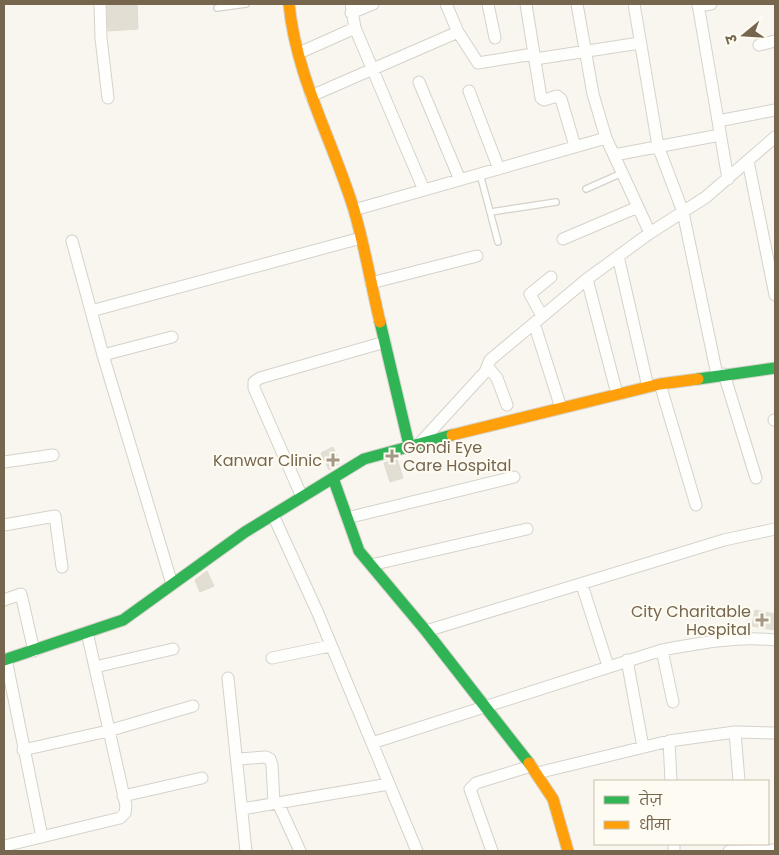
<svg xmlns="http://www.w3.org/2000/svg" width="779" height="855" viewBox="0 0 779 855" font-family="Poppins,'Noto Sans Devanagari',sans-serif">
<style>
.building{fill:#e2ded3;stroke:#e1dcd1}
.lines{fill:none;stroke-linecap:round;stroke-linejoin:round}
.lane-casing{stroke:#d5d2ca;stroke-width:8}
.street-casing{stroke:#d5d2ca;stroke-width:13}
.fast-casing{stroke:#d7d3cb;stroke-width:13}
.slow-casing{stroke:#d7d3cb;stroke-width:13}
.lane{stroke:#fefefd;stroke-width:5.5}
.street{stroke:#fefefd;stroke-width:11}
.fast{stroke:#30b455;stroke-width:11}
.slow{stroke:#ff9f0a;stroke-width:11}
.poi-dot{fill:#a49886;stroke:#fefcf2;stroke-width:2}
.labels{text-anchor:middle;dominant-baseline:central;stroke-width:4;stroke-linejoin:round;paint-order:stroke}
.poi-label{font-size:16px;fill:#77664e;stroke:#fefcf2;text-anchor:end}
</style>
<rect width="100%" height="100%" fill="#f8f6ef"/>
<!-- building -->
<path class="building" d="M107,4H137L138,29L108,31Z
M333,447L340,463L329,470L321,453Z
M397,459L403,478L390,482L384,463Z
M207,571L214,586L200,592L195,580Z
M755,610L775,614V630L752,626Z"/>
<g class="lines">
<defs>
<path id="lane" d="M217,8L246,4
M480,174L498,242
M586,189L622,173
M491,212L556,202"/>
<path id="street" d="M100,4L101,38L108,98
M351,4L355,28L424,190
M446,4L458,32L478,63L533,54
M488,4L495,38
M526,4L541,98L544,100L557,96L561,99L575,146
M577,4L593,94L606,138L650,233
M634,4L658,146L683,212L717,375
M698,4L728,179
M698,6L711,4
M351,13L373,4
M759,45L775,41
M299,53L355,28
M535,59L640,43
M419,82L460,180
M469,91L499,169
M311,96L458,32
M718,121L775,110
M614,155L720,135
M748,161L775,295
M354,210L606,138
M563,239L638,207
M72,241L103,355L172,584
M618,256L648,387
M371,283L477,256
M91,311L361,238
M542,316L530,294L551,277
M534,323L561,408
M103,355L172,337
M488,367L497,378L507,405
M724,374L756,478
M660,384L696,505
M617,394L587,279L650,233L706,197L775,137
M774,420H775
M421,442L485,372L490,360L587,279
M4,462L53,455
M302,497L254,388V382L260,378L385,342
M273,515L317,611L417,851
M347,518L514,477
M4,525L55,516L62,567
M371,565L527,529
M582,585L608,666
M4,600L21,594L34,651
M426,631L724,540L775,529
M662,650L673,702
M272,658L330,646
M6,659L42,837
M627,660L643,747
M95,667L173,649
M228,678L246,851
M735,732L739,781
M669,741L671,781
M372,743L662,650C700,643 737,636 775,640
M23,750L108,731L193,706
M238,759L266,757L270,759L272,765L274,803
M537,773L669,741L735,732L775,733
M123,796L202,778
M278,803L300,851
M242,809L389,784
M674,844V851
M4,846L120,818L125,813L126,806L87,632
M492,851L470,789L476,783L531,766
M729,851L775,850"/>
<path id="fast" d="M380,322L409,445
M698,379L775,368
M333,478L359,551L426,631L529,763
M4,660L123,620L245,532L364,459L452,435"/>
<path id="slow" d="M289,4C296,77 333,141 354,210C365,247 371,285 380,322
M452,435L660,384L698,379
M529,763L553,799L568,851"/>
</defs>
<!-- lane casing -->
<use href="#lane" class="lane-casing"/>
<!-- street casing -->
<use href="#street" class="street-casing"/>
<!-- fast casing -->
<use href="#fast" class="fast-casing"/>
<!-- slow casing -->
<use href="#slow" class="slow-casing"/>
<!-- lane -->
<use href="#lane" class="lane"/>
<!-- street -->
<use href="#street" class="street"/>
<!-- fast -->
<use href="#fast" class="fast"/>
<!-- slow -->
<use href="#slow" class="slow"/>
</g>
<!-- markers -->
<g class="poi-dot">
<path d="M389.5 448.5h5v5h5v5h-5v5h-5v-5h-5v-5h5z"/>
<path d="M330.5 452.5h5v5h5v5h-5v5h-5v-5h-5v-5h5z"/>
<path d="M759.5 612.5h5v5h5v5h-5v5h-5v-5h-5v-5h5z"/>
</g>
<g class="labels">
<!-- poi labels -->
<g class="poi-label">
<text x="403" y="447" text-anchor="start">Gondi Eye<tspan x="403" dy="18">Care Hospital</tspan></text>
<text x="322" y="460">Kanwar Clinic</text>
<text x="751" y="611">City Charitable<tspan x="751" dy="18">Hospital</tspan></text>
</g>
</g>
<!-- border -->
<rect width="779" height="855" fill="none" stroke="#77664e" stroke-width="10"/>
<!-- legend -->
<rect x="594" y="780" width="175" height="65" fill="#fefcf2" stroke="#c8c0b0"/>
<rect x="604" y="796" width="25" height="8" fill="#30b455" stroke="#c8c0b0"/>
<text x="639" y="805" font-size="15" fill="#77664e">तेज़</text>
<rect x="604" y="821" width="25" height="8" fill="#ff9f0a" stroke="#c8c0b0"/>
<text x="639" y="830" font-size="15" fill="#77664e">धीमा</text>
<!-- north arrow -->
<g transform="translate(744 35) rotate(252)" stroke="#fefcf2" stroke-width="4" paint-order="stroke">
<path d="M0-4L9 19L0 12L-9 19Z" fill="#77664e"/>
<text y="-8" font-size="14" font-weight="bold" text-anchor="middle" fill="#77664e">उ</text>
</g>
</svg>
